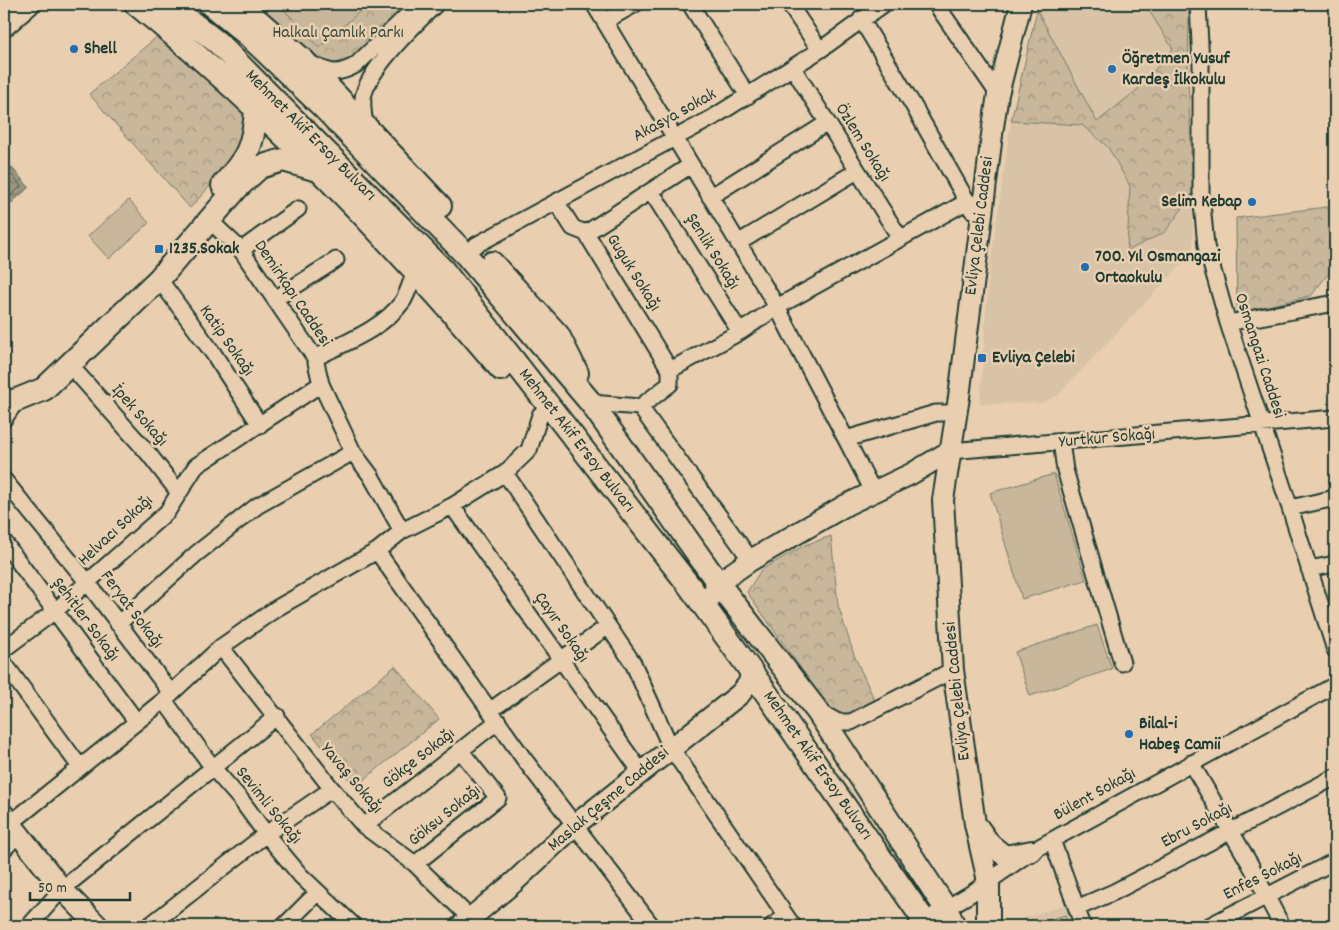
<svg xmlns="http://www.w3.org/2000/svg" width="1339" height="930" viewBox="0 0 1339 930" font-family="Dekko,sans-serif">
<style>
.built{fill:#d8c3a6}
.park{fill:url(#park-crowns);stroke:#747a68}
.pitch{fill:#c8b79b;stroke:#747a68}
.water{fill:url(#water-waves);stroke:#687261}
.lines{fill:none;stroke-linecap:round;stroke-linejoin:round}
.shore{stroke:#506052;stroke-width:1}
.street-casing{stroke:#1f3d34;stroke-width:19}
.secondary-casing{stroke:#1f3d34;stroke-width:24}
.primary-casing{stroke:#1f3d34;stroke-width:26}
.street{stroke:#e9cfb0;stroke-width:15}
.secondary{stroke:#e9cfb0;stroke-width:20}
.primary{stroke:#e9cfb0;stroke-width:22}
.poi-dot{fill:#1f6fb2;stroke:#e9cfb0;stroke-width:2}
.labels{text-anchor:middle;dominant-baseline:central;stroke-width:5;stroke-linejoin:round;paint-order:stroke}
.park-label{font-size:18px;fill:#30493e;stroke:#e9cfb0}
.poi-label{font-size:18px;font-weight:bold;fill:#1f3d34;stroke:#e9cfb0;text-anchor:start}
.street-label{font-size:18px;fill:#1f3d34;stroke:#e9cfb0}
</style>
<defs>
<pattern id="park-crowns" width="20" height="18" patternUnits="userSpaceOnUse" patternTransform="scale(1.25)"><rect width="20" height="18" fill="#c8b79b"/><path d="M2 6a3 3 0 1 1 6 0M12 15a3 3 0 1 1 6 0" fill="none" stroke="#a2967f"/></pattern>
<pattern id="water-waves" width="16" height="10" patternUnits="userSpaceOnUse" patternTransform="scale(1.25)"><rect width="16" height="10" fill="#99957f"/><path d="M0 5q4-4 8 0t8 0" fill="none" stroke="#7c7b69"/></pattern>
</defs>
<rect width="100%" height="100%" fill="#e9cfb0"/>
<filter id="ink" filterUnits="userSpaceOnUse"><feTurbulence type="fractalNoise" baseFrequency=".02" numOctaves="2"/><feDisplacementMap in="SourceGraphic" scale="10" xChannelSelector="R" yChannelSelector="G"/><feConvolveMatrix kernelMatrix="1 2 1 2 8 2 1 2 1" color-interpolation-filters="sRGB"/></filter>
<g filter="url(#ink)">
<!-- built -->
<path class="built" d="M1039,4H1145L1173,48L1137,90L1096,122L1037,10Z
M1011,121L1082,125L1108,147L1130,186L1128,250L1165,232L1193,194V252L1058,395L1041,403L980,404L988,281Z
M1069,903L1076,926H1001Z"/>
<!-- park -->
<path class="park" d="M257,4H408L351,60L334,63L323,62Z
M1145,4H1189L1188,77L1193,194L1165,232L1127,251L1130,186L1108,147L1082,125L1011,121L1037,10L1097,122L1137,90L1173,49Z
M159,35L244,113L248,145L190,208L89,94Z
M1335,206V265L1311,296L1237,313L1236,218Z
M831,536L838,605L854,655L875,701L840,720L821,697L747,592L761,570L805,545Z
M395,666L439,719L355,787L312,734Z"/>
<!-- pitch -->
<path class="pitch" d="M279,4H368L319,48Z
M129,200L149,223L109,259L88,236Z
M1054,474L1086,580L1022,599L990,493Z
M1097,625L1112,669L1030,696L1015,652Z
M1065,915L1069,926H1030Z"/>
<!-- water -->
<path class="water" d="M4,159L29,187L4,210Z"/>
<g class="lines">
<!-- shore -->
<path class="shore" d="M4,166L21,186L4,203"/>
<defs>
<path id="street" d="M594,4L777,307L873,491
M690,4L748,96
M789,4L820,50
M936,4L998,94
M1198,4L1201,65V193L1206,246L1228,323L1290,508L1335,650
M861,19L913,105L972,210
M605,21L635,4
M311,64C331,73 336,76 356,65L419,4
M793,68L900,238
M365,126C364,117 362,107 363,98C367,70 415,24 436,4
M651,191L740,332
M710,197L827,123
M557,203L573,228L586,233L670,370
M209,220L241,250L315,358L321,384L353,452L371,476L402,531
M586,233L691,165
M738,243L857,171
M476,245L712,118L820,50L884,4
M241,250L298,209
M159,279L213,353L260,425
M275,299L336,260
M1228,323L1335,303
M315,358C344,343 383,329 403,301C408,293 411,281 415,272
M69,364L148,453L179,493
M591,403L640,407L670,384V370L740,332L777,307L968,201
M640,407L751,560
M4,419L17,400
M846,439L936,413H957
M1061,442L1065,470L1122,663
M950,451L1335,418
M505,473L633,663L671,748L793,926
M4,480L88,583L171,693
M452,506L641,772
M1290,508L1335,498
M4,542L136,721
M377,551L524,759L652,926
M1309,569L1335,564
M118,624L196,554L257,506L353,452
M221,647L332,789L364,826L415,864L470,918
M4,649L55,611L167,512L196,466L321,384
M4,663L80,767
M164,700L213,768L241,800L266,834L301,876L354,926
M491,710L608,626
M820,712L838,722H851L953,670
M1191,763L1250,864L1282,926
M11,823L164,700L221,647L277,608L377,551L402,531L452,506L505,473L529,450L540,415
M364,826L498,721
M1052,840L1083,926
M4,849L19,833
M415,864L498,798L460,750
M1077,908L1114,892L1335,777
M29,926L62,889L277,716
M149,926L266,834L332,789
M284,926L318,892
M772,926L785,917
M916,926L972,893L1032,851L1335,685
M1209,926L1335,861"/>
<path id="secondary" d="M705,607L718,583L751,560L846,505L911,474L950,451
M4,815L62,889L98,926
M978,827L990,844L1005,856L1032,851
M988,881L975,824L953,670L943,500L959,397L993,127L998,94L1021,4
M461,926L513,883L575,825L740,694L749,683L751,671"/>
<path id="primary" d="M136,4C268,111 391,239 501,369
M168,4L218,43L443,270L688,584L751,671L928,926
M210,4L249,36L324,108L467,256L591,403L718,583L818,712L946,909L954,926
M239,4L303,60L440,206
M4,25L28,4
M223,185C247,158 253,148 256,111
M492,263L558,335L577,373
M4,402L17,400L44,389L159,279L237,188L260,167L283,160L314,169
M988,926V881"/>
</defs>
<!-- street casing -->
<use href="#street" class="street-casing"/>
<!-- secondary casing -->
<use href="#secondary" class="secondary-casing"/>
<!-- primary casing -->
<use href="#primary" class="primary-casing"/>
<!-- street -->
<use href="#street" class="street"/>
<!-- secondary -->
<use href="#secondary" class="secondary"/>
<!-- primary -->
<use href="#primary" class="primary"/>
</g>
</g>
<!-- markers -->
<g class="poi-dot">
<circle cx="74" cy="49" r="5"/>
<circle cx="1112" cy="69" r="5"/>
<circle cx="1252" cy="202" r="5"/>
<rect x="154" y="244" width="10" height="10" rx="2.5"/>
<circle cx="1085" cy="267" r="5"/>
<rect x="977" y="353" width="10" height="10" rx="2.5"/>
<circle cx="1129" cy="734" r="5"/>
</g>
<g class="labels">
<!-- park labels -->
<g class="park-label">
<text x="338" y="33">Halkalı Çamlık Parkı</text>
</g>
<!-- poi labels -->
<g class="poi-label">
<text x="84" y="49">Shell</text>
<text x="1122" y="59">Öğretmen Yusuf<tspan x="1122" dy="21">Kardeş İlkokulu</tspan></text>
<text x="1242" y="202" text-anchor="end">Selim Kebap</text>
<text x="169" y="249">1235.Sokak</text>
<text x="1095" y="257">700. Yıl Osmangazi<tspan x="1095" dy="21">Ortaokulu</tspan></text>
<text x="992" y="358">Evliya Çelebi</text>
<text x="1139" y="724">Bilal-i<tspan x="1139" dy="21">Habeş Camii</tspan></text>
</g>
<!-- street labels -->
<g class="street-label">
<text transform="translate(675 116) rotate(-29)">Akasya sokak</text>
<text transform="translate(310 136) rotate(45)">Mehmet Akif Ersoy Bulvarı</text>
<text transform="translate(862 143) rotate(58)">Özlem Sokağı</text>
<text transform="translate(980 226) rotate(-83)">Evliya Çelebi Caddesi</text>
<text transform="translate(712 252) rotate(58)">Şenlik Sokağı</text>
<text transform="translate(633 273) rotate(58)">Guguk Sokağı</text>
<text transform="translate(292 294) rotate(56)">Demirkapı Caddesi</text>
<text transform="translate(226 341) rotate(55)">Katip Sokağı</text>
<text transform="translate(1259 356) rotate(72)">Osmangazi Caddesi</text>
<text transform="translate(139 416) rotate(49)">İpek Sokağı</text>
<text transform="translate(1107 439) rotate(-5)">Yurtkur Sokağı</text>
<text transform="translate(576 441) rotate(52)">Mehmet Akif Ersoy Bulvarı</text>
<text transform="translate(116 531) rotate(-43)">Helvacı Sokağı</text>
<text transform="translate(131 610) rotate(53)">Feryat Sokağı</text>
<text transform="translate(85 620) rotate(53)">Şehitler Sokağı</text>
<text transform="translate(561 628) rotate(55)">Çayır Sokağı</text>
<text transform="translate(958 691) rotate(-96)">Evliya Çelebi Caddesi</text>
<text transform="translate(419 759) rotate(-38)">Gökçe Sokağı</text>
<text transform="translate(817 766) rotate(55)">Mehmet Akif Ersoy Bulvarı</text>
<text transform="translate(351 779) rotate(50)">Yavaş Sokağı</text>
<text transform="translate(1095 795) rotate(-29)">Bülent Sokağı</text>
<text transform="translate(609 800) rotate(-40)">Maslak Çeşme Caddesi</text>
<text transform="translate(268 806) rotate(51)">Sevimli Sokağı</text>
<text transform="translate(445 816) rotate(-39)">Göksu Sokağı</text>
<text transform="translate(1197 826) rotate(-28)">Ebru Sokağı</text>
<text transform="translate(1263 877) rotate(-27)">Enfes Sokağı</text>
</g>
</g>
<!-- margin -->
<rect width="1339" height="930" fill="none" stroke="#e9cfb0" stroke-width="20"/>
<rect x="10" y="10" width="1319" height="910" fill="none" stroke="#1f3d34" stroke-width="2" filter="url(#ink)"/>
<!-- scale -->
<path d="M30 892v8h100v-8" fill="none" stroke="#1f3d34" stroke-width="2.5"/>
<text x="38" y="892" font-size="15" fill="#1f3d34" stroke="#e9cfb0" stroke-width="4" paint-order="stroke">50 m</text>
</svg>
